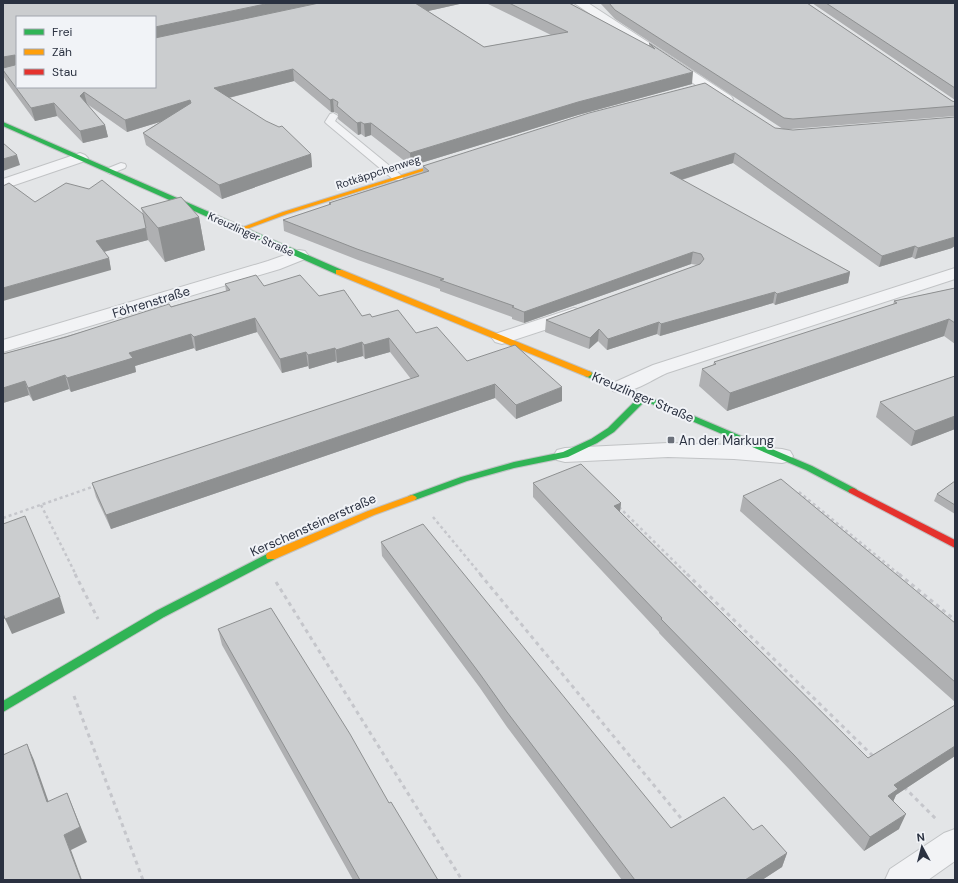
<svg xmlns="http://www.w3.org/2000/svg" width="958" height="883" viewBox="0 0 958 883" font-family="'DM Sans',sans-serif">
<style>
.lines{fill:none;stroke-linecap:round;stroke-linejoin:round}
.lane-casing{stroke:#c1c3c5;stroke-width:2}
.street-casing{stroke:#c1c3c5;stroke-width:2}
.fast-casing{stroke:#c1c3c5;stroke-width:2}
.slow-casing{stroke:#c1c3c5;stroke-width:2}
.jam-casing{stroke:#c1c3c5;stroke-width:2}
.path-far1{stroke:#c5c6cb;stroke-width:2.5;stroke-dasharray:3 3;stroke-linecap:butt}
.path{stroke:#c5c6cb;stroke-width:3;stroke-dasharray:4 4;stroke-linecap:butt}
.lane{fill:#f2f3f5;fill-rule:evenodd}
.street{fill:#f2f3f5;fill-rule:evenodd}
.fast{fill:#30b455;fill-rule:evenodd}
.slow{fill:#ff9f0a;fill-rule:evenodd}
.jam{fill:#e5322d;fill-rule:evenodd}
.wall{fill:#afb0b2}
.shaded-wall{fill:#8e9091}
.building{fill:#cbcdcf;stroke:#8e9091}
.poi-dot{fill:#6b707a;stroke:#f1f3f7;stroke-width:1.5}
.labels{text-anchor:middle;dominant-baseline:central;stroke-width:4;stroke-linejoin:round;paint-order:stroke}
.far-street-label{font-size:11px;fill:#2a3140;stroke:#f1f3f7}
.street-label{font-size:13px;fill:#2a3140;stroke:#f1f3f7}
.poi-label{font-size:13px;fill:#2a3140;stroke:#f1f3f7;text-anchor:start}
</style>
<rect width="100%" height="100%" fill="#e3e5e7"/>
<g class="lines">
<defs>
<path id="lane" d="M333,113L338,116L335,121L402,176L403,178L402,180H394L327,124L325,122L330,114Z
M121,163L125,164L126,166L125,168L110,174L105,171L106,169Z"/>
<path id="street" d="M574,3H588L731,96L733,99L731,102L726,103L721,102Z
M80,153L85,155L88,158L85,161L3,189V179Z
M299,250L305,251L308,255L305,259L280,269L3,352V340L268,261Z
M955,268V279L667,373C651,380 630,396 613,391L610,387L613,383L653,365Z
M574,308L581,310L584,314L581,318L502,344L495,342L492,338L495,334Z
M668,443L734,445L782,449L790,451L793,456L790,461L782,463L734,459L668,457L565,462L557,460L554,455L557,450L565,448Z
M955,829V861L928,880H885L890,869L944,833Z"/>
<path id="fast" d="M3,122L342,270L343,272L339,274H336L3,126Z
M588,371L812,466L856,489L858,491L856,493H850L806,470L645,401L614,432L597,443L568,457L514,468L467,481L415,500H409L407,498L409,496L461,477L514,462L563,452L591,439L608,428L638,398L585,376L584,374Z
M271,552L275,553L276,556L275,559L164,617L3,712V701L156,611Z"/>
<path id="slow" d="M450,160L455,161L287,214L244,230L242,231L238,229L283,212Z
M336,270H342L591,372L592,374L588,377L585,376L336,274Z
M412,495L415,496L417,498L415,500L374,515L275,559H267L266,556L267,553L368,511Z"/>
<path id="jam" d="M853,488L955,540V548L850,493L848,491L850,489Z"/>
</defs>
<!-- lane casing -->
<use href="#lane" class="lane-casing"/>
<!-- street casing -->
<use href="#street" class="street-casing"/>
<!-- fast casing -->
<use href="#fast" class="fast-casing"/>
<!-- slow casing -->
<use href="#slow" class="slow-casing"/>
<!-- jam casing -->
<use href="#jam" class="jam-casing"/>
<!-- path-far1 -->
<path class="path-far1" d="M799,492L900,575
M41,505L76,575
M619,507L688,575
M433,517L481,575
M3,518L95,486"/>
<!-- path -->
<path class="path" d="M75,574L98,619
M480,574L685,823
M687,574L874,757
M899,574L955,620
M276,582L462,880
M74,696L143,880
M904,787L936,819"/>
<!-- lane -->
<use href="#lane" class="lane"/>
<!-- street -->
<use href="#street" class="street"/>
<!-- fast -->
<use href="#fast" class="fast"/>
<!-- slow -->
<use href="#slow" class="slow"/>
<!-- jam -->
<use href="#jam" class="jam"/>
</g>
<!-- wall -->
<path class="wall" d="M3,3H464L428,11L484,47L551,35L486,3H569L649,46V43L692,84L578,115L411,166L371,135L365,137L361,134L358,135L338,119V114L334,112H331L294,81L229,98L311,154L312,167L222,199L146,145L143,133L160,122L127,132L87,104L105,125L108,137L83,143L57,116L35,121L5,80L3,74Z
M600,3H807L952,101L955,102V116L791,129H783L615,19Z
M812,3H955V100Z
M705,83L952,248L915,259L912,257L879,267L733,163L682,180L850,272L848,283L775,305L773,303L660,336L657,334L607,350L598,341L589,349L545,332L546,320L698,265L691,264L524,323L512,319V317L440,291V289L358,260L284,231L283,220L329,205V203L423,172V166Z
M35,202L143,214L141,208L199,217L205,250L165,262L148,240L104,252L109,258L111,270Z
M225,284L264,286L319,296L362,316L372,317L416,333L467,361L562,401L516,419L495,398L111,529L96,497L92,483L411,379L390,352L365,359L363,356L337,363L336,361L309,369L308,366L282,373L257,332L196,351L194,348L135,366L136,372L71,392L69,389L33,401L29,395L3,403V354L226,291Z
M955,288V344L944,336L727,411L699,386L702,369L713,365L714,362L893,305L894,301Z
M955,376V429L911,446L876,417L880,402Z
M955,481V514L934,501L937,494Z
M533,483L621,503L620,512L868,758L955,705V756L896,795L893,802L899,829L864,851L790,770L659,633V632L533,497Z
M743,496L955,623V702L740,511Z
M381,542L671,828L753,830L787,853L782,867L762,880H622L507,727L480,688L382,556Z
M218,629L389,803L438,880H353L222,645Z"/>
<!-- shaded-wall -->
<path class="shaded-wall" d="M270,3H324L155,38V27Z
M415,3H464L415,14Z
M15,55L17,67L3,69V57Z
M293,69L294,81L216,101L214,88Z
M693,72L692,84L578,115L411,166L410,153L578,102Z
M84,92L87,104L80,96Z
M333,99L334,112H331L330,100Z
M190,100L192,112L127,132L125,120Z
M54,103L57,116L35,121L31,108Z
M361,122V134L358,135L357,123Z
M371,123V135L365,137L364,124Z
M105,125L108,137L83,143L80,131Z
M735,153L733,163L668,184L670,173Z
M311,154L312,167L222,199L219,185Z
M17,155L20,165L3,171V159Z
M199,217L205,250L165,262L158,228Z
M146,228L148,240L99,253L96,241Z
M955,237V246L952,248L915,259L918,248Z
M915,246L912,257L879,267L882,256Z
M693,252L691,264L524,323V312Z
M109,258L111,270L3,301V288Z
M850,272L848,283L775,305L777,294Z
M775,292L773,303L660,336L661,324Z
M255,318L257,332L196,351L194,337Z
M949,319L944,336L727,411L730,393Z
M659,322L657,334L607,350L608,339Z
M599,329L598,341L589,349L590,338Z
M191,334L194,348L135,366L136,372L71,392L67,378L129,353Z
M389,338L390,352L365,359L364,345Z
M362,342L363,356L337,363L336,350Z
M335,348L336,361L309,369L308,355Z
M306,352L308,366L282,373L280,359Z
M65,375L69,389L33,401L28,388Z
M25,381L29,395L3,403V388Z
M495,384V398L111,529L106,515Z
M562,387V401L516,419V405Z
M955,416V429L911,446L915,431Z
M621,503L619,518L614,506Z
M60,597L65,613L12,634L5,619Z
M27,744L34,760L54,817L47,802Z
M955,746V756L896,795L892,804L888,796L894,785Z
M67,793L87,842L71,850L82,880H81L64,835Z
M906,814L899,829L864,851L870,837Z
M787,853L782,867L762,880H745Z"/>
<!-- building -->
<path class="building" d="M3,3H270L155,27V17H17V87H155V38L319,3H416H415L484,47L568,32L509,3H569L655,49L649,43L693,72L578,102L410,153L371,123L364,124L361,122L357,123L337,106L338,102L333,99L330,100L293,69L214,88L266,121L279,127L282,126L311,154L219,185L143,133L191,103L190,100L125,120L84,92L80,96L105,125L80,131L54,103L31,108L3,70V68L15,65V55L3,57Z
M609,3H807L952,101L955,102V106L793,119L784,118L615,10Z
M826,3H955V88Z
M705,83L775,128L793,130L955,117V237L918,248L915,246L882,256L735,153L670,173L850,272L777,294L775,292L661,324L659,322L608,339L599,329L590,338L546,320L700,264L704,259L701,254L693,252L524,312L512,307L514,306L440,280L444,279L357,249L283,220L331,204L329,203L429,171L423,166L589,113Z
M3,143L17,155L3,159Z
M102,180L143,214L146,228L96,241L109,258L3,288V186L9,183L35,202L66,183L89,189Z
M181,197L199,217L158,228L141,208Z
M256,275L264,286L300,275L319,296L344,290L362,316L370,314L372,317L398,310L416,333L437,327L467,361L515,345L562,387L516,405L495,384L106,515L92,483L419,376L389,338L364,345L362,342L336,350L335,348L308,355L306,352L280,359L255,318L194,337L191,334L129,353L133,358L67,378L65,375L28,388L25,381L3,388V354L66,337L169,304L171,307L230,290L225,284Z
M955,288V323L949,319L730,393L702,369L716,364L714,362L897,303L894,301Z
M955,376V416L915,431L880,402Z
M581,464L621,503L614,506L868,758L955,705V746L894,785L898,789L888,796L906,814L870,837L794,755L661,619L662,618L533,483Z
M781,479L955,623V682L743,496Z
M955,481V505L937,494Z
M25,516L60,597L5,619L3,613V524Z
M423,524L671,828L724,797L753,830L762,825L787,853L745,880H635L507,712L480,674L381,542Z
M271,608L350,734L389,803L391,802L438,880H360L218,629Z
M27,744L47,802L67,793L80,827L64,835L81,880H3V755Z"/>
<!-- markers -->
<rect class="poi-dot" x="667" y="436" width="8" height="8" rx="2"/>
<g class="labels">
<!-- far-street labels -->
<g class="far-street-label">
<text transform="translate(378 172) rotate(-18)">Rotkäppchenweg</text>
<text transform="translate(251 234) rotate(24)">Kreuzlinger Straße</text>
</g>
<!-- street labels -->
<g class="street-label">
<text transform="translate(151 302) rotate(-17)">Föhrenstraße</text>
<text transform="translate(643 397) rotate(23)">Kreuzlinger Straße</text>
<text transform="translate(313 525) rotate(-24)">Kerschensteinerstraße</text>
</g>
<!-- poi labels -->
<g class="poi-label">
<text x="679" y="440">An der Markung</text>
</g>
</g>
<!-- border -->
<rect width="958" height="883" fill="none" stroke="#2a3140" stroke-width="8"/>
<!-- legend -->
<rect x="16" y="16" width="140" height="72" fill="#f1f3f7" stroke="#a1a5ae"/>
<rect x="24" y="29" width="20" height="6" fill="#30b455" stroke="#a1a5ae"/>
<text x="52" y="36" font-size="12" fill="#2a3140">Frei</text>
<rect x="24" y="49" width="20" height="6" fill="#ff9f0a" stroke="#a1a5ae"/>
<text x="52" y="56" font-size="12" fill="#2a3140">Zäh</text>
<rect x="24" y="69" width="20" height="6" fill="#e5322d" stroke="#a1a5ae"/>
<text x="52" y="76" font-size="12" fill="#2a3140">Stau</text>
<!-- north arrow -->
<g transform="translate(922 847) rotate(353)" stroke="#f1f3f7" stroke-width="3" paint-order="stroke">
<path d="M0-3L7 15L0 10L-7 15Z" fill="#2a3140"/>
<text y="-6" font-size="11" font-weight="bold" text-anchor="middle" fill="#2a3140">N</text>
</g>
</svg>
